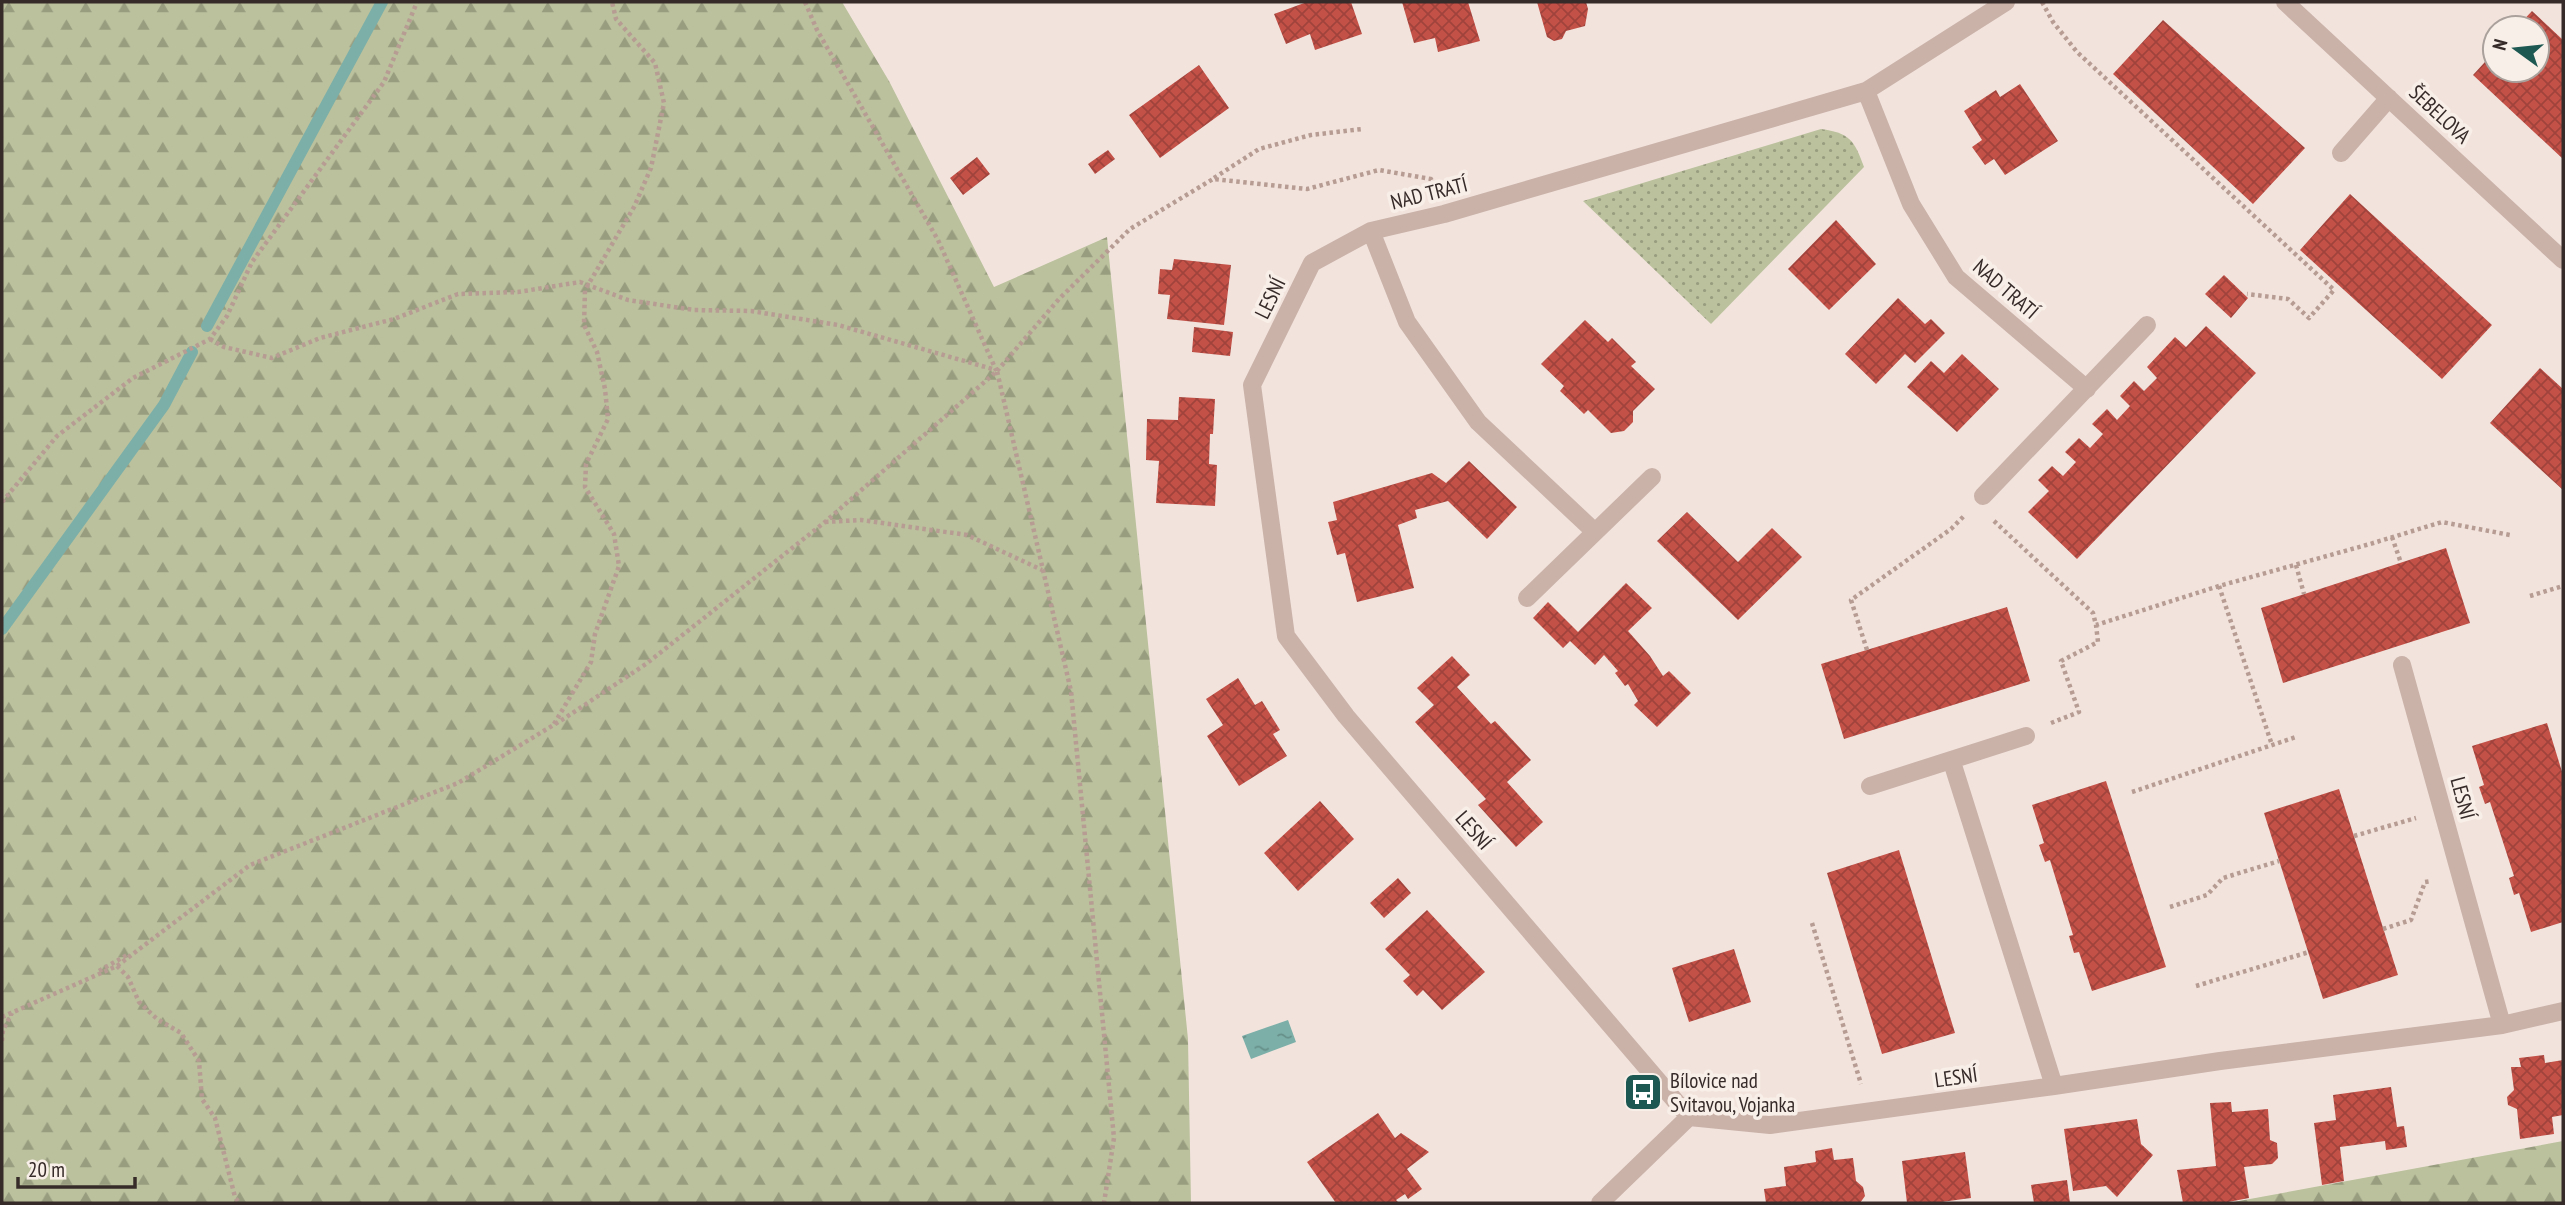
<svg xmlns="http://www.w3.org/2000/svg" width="2565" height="1205" viewBox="0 0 2565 1205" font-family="'PT Sans Narrow',sans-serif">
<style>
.grass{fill:url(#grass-dots)}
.forest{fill:url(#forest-firs)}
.water{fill:url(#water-ripples)}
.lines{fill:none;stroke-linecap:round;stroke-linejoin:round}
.stream{stroke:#7cafa8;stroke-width:12}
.building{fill:url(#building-cross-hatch)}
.path{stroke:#b69c93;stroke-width:4.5;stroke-dasharray:3.5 3.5;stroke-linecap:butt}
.minor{stroke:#cab2a9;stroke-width:18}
.labels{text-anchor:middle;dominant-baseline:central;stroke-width:7;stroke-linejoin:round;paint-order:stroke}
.street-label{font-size:21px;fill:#372b29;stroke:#f9efe9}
.poi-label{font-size:21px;fill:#372b29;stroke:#f9efe9;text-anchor:start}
</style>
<defs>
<pattern id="grass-dots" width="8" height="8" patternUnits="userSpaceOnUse" patternTransform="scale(1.75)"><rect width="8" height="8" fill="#bbc19d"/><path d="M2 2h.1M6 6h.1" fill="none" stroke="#999d80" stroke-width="1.8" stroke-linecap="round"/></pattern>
<pattern id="forest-firs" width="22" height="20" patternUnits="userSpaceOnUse" patternTransform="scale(1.75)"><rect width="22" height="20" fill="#bbc19d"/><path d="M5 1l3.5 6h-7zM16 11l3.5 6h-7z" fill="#999d80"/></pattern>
<pattern id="water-ripples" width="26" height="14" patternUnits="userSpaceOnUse" patternTransform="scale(1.75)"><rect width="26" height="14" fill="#7cafa8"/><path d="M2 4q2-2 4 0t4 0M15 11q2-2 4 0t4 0" fill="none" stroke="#668f89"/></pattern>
<pattern id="building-cross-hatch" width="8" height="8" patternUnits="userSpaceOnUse" patternTransform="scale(1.75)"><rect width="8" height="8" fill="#c45148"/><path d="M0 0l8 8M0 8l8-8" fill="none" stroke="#a0433c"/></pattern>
</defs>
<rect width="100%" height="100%" fill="#f2e4dd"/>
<!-- grass -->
<path class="grass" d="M1821,129C1850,133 1854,140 1864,167L1711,324L1583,201Z"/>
<!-- forest -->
<path class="forest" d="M2,2H842L889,81L994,287L1107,237L1188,1039L1191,1203H2Z
M2563,1141V1203H2228Z"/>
<!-- water -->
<path class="water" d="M1288,1020L1296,1042L1251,1059L1242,1036Z"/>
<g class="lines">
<!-- stream -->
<path class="stream" d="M207,326L382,2
M2,629L164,405L192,352"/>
</g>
<!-- building -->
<path class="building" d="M1307,2H1351L1362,34L1315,50L1310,34L1286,44L1274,14Z
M1402,2H1468L1480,41L1438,52L1435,38L1414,43Z
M1537,2H1586L1588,9L1585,26L1566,31L1562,39L1554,41L1547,37Z
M2532,11L2563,40V159L2473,75L2495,51V70H2537V28H2516Z
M2163,20L2305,148L2253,204L2113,74Z
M1199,65L1229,108L1160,158L1129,115Z
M2020,84L2058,141L2005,175L1994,159L1985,165L1972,147L1982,140L1964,111L1996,90L2000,97Z
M1108,150L1115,159L1095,174L1088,164Z
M977,157L990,174L963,195L950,178Z
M2350,194L2492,325L2442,379L2300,250Z
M1836,220L1876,264L1829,310L1788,269Z
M1174,259L1231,265L1224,325L1167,319L1170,295L1158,294L1160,269L1172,270Z
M2224,275L2248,298L2231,318L2205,294Z
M1898,298L1925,324L1931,319L1945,333L1915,363L1905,354L1876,384L1845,354Z
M1585,320L1608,342L1612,338L1636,362L1631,366L1655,389L1633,411V422L1624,431L1611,433L1588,410L1584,414L1560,391L1564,386L1541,364Z
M2206,326L2256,373L2077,559L2028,512L2049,491L2038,480L2052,466L2063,476L2076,462L2065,452L2079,438L2090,448L2103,434L2092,424L2107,409L2117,420L2130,406L2120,396L2134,381L2144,391L2157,378L2147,367L2175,337L2186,347Z
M1194,327L1233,332L1230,356L1192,352Z
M1962,354L1999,389L1957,432L1907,387L1931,361L1944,373Z
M2540,368L2563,389V490L2490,423Z
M1179,397L1215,399L1213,434H1210L1209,464L1217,465L1215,506L1156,503L1159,461L1146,460L1147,419L1178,420Z
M1469,461L1517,507L1487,539L1448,501L1415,510L1417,518L1398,525L1414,588L1357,602L1345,553L1337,555L1328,522L1337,520L1333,502L1432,473L1446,483Z
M1687,512L1738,562L1772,528L1802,557L1738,620L1657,541Z
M2446,548L2470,623L2283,683L2261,608Z
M1626,583L1652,608L1628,631L1650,656L1663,676L1669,671L1691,693L1657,727L1634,705L1638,701L1628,684L1625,686L1615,673L1618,671L1604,655L1595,665L1570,641L1563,648L1533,618L1548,602L1578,632Z
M2007,607L2030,681L1844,739L1821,664Z
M1452,656L1470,675L1457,687L1491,724L1495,721L1531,760L1507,782L1543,822L1516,847L1478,805L1486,799L1415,722L1434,705L1417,688Z
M1238,678L1255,705L1262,701L1280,730L1273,734L1287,756L1239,786L1207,736L1223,725L1206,699Z
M2547,723L2563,775V922L2531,932L2519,893L2514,895L2509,878L2514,876L2490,802L2485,804L2479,787L2484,785L2472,746Z
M2106,781L2166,967L2092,991L2079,952L2074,953L2069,936L2073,935L2050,860L2045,862L2039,845L2044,843L2032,805Z
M2339,789L2398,975L2323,999L2264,813Z
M1320,801L1354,839L1298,891L1264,853Z
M1899,850L1955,1033L1882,1054L1827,873Z
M1398,878L1411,893L1384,918L1370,903Z
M1427,910L1485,972L1442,1010L1423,990L1417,996L1403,981L1410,975L1385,949Z
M1734,949L1751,1002L1689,1022L1672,968Z
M2544,1055L2545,1063L2563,1060V1115L2552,1117L2554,1134L2520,1139L2517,1109L2508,1105L2507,1097L2514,1090L2511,1067H2521L2519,1058Z
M2391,1087L2397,1127L2404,1126L2407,1147L2386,1150L2385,1141L2340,1147L2344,1181L2322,1185L2314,1123L2336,1120L2333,1095Z
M2231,1102L2232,1112L2268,1109L2270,1140L2277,1143L2278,1158L2272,1164L2244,1167L2249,1198L2223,1203H2183L2177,1170L2216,1166L2210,1103Z
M1378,1113L1395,1138L1401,1133L1429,1152L1407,1169L1422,1189L1408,1199L1405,1194L1396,1200L1399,1203H1336L1307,1162Z
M2137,1119L2141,1144L2153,1155L2117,1197L2106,1186L2073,1191L2064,1129Z
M1832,1148L1834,1160L1853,1158L1856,1181L1863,1187L1865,1196L1860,1203H1766L1764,1189L1786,1186L1784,1167L1816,1162L1815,1151Z
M1965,1152L1971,1198L1934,1203H1907L1902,1161Z
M2067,1180L2070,1203H2034L2031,1185Z"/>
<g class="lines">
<!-- path -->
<path class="path" d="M805,2L817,30L938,240L996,370
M2042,2L2053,22L2077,52L2334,290L2309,318L2288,299L2247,294
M1214,178L1259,149L1311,135L1362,129
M210,339L224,347L272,358L320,338L394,319L458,294L518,292L580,282L628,300L694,310L751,311L838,325L996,370
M997,371L1059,299L1130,229L1213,179L1307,189L1379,170L1431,179L1434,187
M2,502L57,436L133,378L210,339L227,316L252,262L384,82L417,2
M1994,521L2093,613L2096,625L2219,586L2370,544L2442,522L2510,535
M825,522L861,520L967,535L1042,570
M2392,537L2401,563
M2296,565L2304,594
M2219,586L2272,745
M2530,596L2563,586
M1867,650L1851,600L1951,529L1965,515
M2051,723L2079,712L2061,661L2098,642L2096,625
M554,724L591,662L595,634L619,566L614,534L585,487L586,464L608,419L605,389L597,352L584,325L585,290L634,207L651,168L664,103L655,63L616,19L612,2
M2132,792L2296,737
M2354,836L2416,818
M2170,907L2207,895L2223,878L2279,861
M1812,923L1861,1084
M2383,929L2411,920L2425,882L2431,881
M117,966L128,977L139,1002L157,1019L181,1033L199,1061L202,1099L215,1118L235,1197L239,1203
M99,971L127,955
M2196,986L2309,952
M2,1017L117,966L250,865L458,783L565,718L646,664L825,522L997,371L1071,691L1114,1138L1104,1203
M2,1041L3,1030L12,1013"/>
<!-- minor -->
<path class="minor" d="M2006,2L1866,91L1444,214L1371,231L1312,263L1252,385L1286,636L1346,716L1689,1117L1770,1125L2054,1086L2220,1061L2502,1025L2563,1011
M2285,2L2563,260
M1866,91L1911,204L1956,277L2087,389
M2341,153L2389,98
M1371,231L1407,322L1478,422L1595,532
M1983,496L2147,325
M1527,598L1652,477
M2402,665L2502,1025
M1952,762L2054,1086
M1870,786L2026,736
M1600,1203L1689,1117"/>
</g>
<!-- icons -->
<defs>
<symbol id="bus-square" viewBox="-11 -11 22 22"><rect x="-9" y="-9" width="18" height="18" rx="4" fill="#1e5852" stroke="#f9efe9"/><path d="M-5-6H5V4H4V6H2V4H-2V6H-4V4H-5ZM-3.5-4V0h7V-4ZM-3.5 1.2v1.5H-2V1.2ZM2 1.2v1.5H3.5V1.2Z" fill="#fff"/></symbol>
</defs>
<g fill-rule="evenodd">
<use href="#bus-square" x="1621" y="1070" width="44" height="44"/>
</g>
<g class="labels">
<!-- street labels -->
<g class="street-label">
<text transform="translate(2440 114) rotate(43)">ŠEBELOVA</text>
<text transform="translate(1429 193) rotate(-14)">NAD TRATÍ</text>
<text transform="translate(2006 289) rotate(41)">NAD TRATÍ</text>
<text transform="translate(1270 298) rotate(-64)">LESNÍ</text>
<text transform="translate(2463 798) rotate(75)">LESNÍ</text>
<text transform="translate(1474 830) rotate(49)">LESNÍ</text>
<text transform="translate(1956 1077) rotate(-8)">LESNÍ</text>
</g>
<!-- poi labels -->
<g class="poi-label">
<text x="1670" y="1080">Bílovice nad<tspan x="1670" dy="24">Svitavou, Vojanka</tspan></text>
</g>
</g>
<!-- border -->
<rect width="2565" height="1205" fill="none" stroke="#372b29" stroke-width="7"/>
<!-- north arrow -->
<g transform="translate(2516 49) rotate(285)"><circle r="33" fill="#f9efe9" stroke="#aba19c" stroke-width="2"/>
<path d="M0-5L12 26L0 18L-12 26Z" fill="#1e5852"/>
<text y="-10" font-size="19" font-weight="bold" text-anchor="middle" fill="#372b29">N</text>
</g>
<!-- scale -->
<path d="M18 1177v10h117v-10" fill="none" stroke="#372b29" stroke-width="3.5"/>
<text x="28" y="1177" font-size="21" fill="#372b29" stroke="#f9efe9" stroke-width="5" paint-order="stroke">20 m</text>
</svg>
